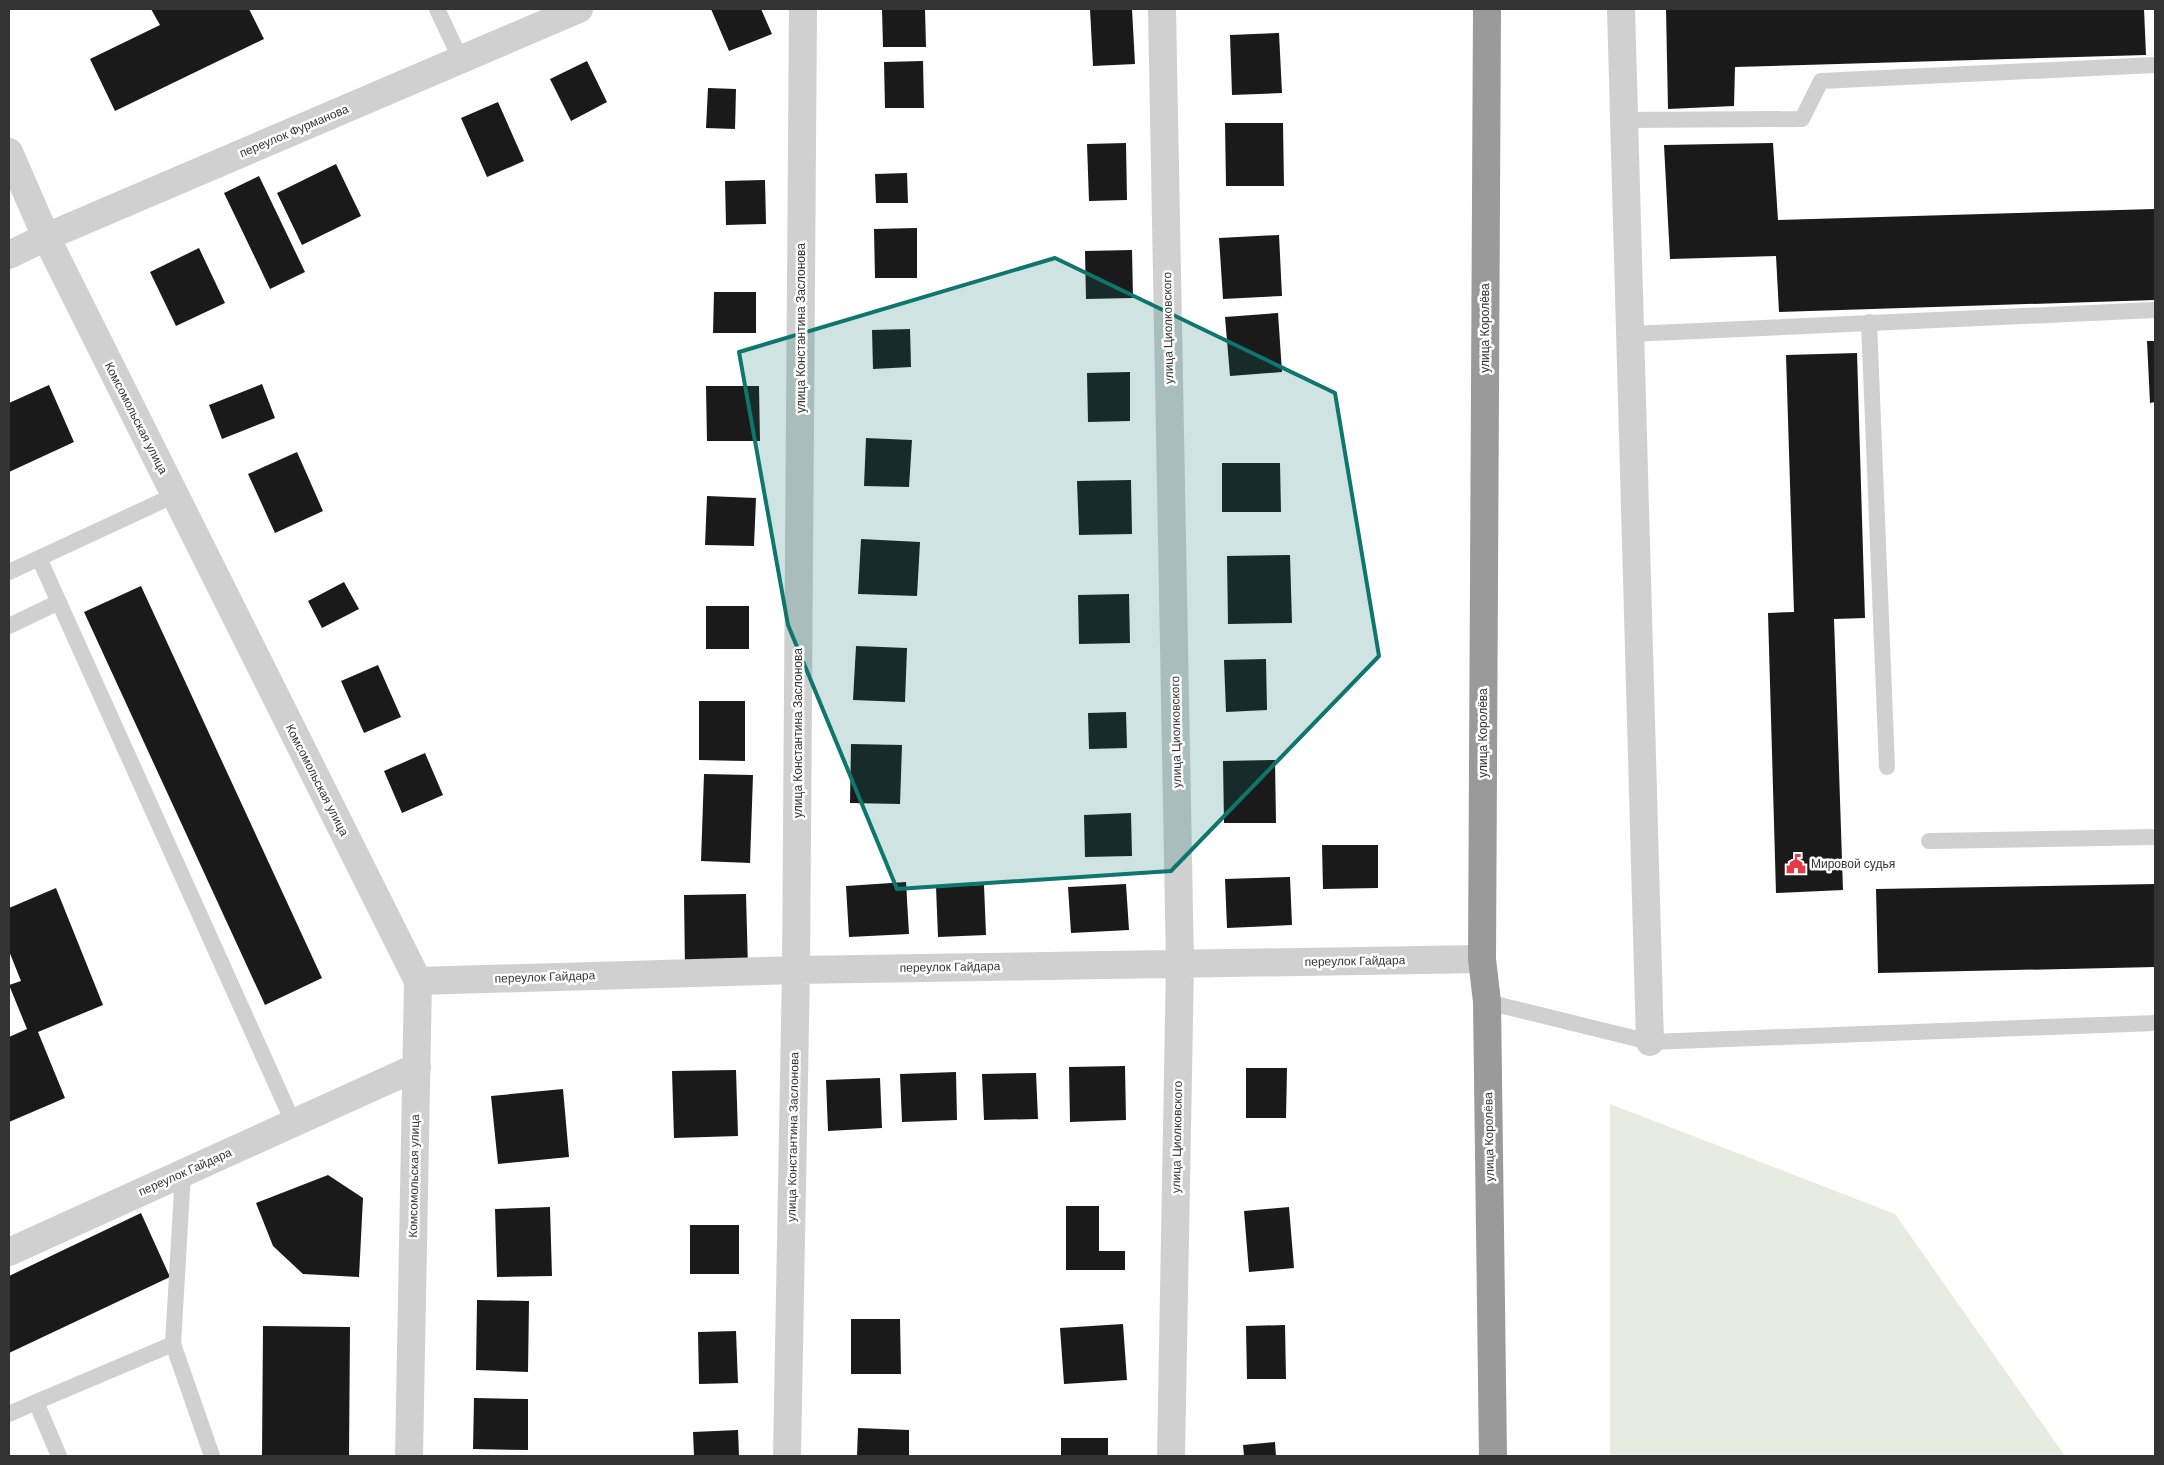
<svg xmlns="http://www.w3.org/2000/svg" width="2164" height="1465" viewBox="0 0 2164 1465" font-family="'DM Sans',sans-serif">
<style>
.green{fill:#e6ecdf}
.building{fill:#1a1a1a}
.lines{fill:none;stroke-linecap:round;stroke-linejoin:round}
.lane{stroke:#d0d0d0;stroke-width:16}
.street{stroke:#d0d0d0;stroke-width:28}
.highway{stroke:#9a9a9a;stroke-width:28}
.marked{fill:#0f766e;fill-opacity:0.2;stroke:#0f766e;stroke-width:4;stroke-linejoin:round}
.labels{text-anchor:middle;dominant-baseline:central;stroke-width:5;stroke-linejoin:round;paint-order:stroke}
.street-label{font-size:12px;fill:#333;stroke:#fff}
.poi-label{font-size:12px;fill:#333;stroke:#fff;text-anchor:start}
</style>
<rect width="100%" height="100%" fill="#fff"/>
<!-- green -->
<path class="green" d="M1610,1104L1895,1214L2065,1456H1610Z"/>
<!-- building -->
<path class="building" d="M151,9H249L264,39L115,111L90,59L160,25Z
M711,9H761L772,34L729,51Z
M882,9H925L926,47H883Z
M1090,9H1132L1135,64L1093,66Z
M1666,9H2144L2146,55L1735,67L1734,106L1668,109Z
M1279,33L1282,93L1232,95L1230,35Z
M587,61L607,102L571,121L550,79Z
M923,61L924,108H885L884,62Z
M708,88L736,89L735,129L706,128Z
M498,102L524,161L487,177L461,118Z
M1225,123H1283L1284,186H1226Z
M1126,143L1127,200L1089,201L1087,144Z
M1773,143L1778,220L2154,209L2155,300L1779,312L1776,256L1670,259L1664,145Z
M336,164L361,216L302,245L277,193Z
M907,173L908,203H876L875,174Z
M259,176L305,272L270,289L224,193Z
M765,180L766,224L726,225L725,181Z
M917,228V278H875L874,229Z
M1279,235L1282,296L1223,299L1219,238Z
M199,248L225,303L176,326L150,272Z
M1132,250L1133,298L1086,299L1085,251Z
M714,292H756V333H713Z
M1278,313L1282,372L1230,376L1225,317Z
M910,329L911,367L873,369L872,330Z
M2147,341H2155V402L2150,403Z
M1857,353L1865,618L1834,619L1843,890L1776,893L1768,613L1794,612L1786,355Z
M1130,372V421L1088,422L1087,373Z
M262,384L275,418L222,439L209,405Z
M49,385L74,442L9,472V403Z
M706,386H759L760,441H707Z
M866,438L912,440L909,487L864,486Z
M297,452L323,511L275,533L248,474Z
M1222,463H1280L1281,512H1222Z
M1131,480L1132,534L1079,535L1077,481Z
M707,496L756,498L754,546L705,545Z
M861,539L920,542L917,596L858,594Z
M1290,555L1292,623L1228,624L1227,556Z
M344,582L359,609L322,628L308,601Z
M141,586L322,978L265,1005L84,612Z
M1129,594L1130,643L1079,644L1078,595Z
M706,606H749V649H706Z
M856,646L907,648L905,702L853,700Z
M1266,659L1267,710L1226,712L1224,660Z
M378,665L401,717L364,733L341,681Z
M699,701H745V761L699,760Z
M1126,712L1127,748L1089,749L1088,713Z
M851,744L902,745L900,804L850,803Z
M425,753L443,795L402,813L384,771Z
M1275,760L1276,823H1224L1223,761Z
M704,774L753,775L750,863L701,861Z
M1131,813L1132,856L1085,857L1084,815Z
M1322,845H1378V888L1323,889Z
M1290,877L1292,925L1227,928L1225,879Z
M906,882L909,934L849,937L846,886Z
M1126,884L1129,930L1071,933L1068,887Z
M2155,884V967L1878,973L1876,889Z
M984,885L986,935L938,937L936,887Z
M56,888L103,1005L38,1032L65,1098L9,1122V1037L27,1029L9,985L21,981L9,951V908Z
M746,894L748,969L685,970L684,895Z
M1125,1066L1126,1120L1070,1122L1069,1067Z
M1246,1068H1287L1286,1118H1246Z
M736,1070L738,1136L674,1138L672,1071Z
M956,1072L957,1120L902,1122L900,1074Z
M1036,1073L1038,1119L984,1120L982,1074Z
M880,1078L882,1128L828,1131L826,1080Z
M563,1089L569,1157L498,1164L491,1096Z
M328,1175L363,1198L359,1277L303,1274L273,1246L256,1203Z
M1066,1206H1099V1251H1125V1270H1066Z
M550,1207L552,1276L497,1277L495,1209Z
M1289,1207L1294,1268L1249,1272L1244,1211Z
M141,1213L170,1277L9,1353V1276Z
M690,1225H739V1274H690Z
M477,1300L529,1301L528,1372L476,1370Z
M851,1319H900L901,1374H851Z
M1123,1324L1127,1380L1064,1384L1060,1328Z
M1285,1325L1286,1379H1247L1246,1326Z
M263,1326L350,1327L349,1456H262Z
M736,1331L738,1383L699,1384L698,1332Z
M474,1398L528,1399V1450L473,1449Z
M858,1428L909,1430V1456H857Z
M738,1430L739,1456H694L693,1432Z
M1061,1438H1108V1456H1061Z
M1275,1442L1276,1456H1244L1243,1445Z"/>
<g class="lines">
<!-- lane -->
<path class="lane" d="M437,9L461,60
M1625,120L1802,119L1821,81L2155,65
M1869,322L1887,767
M1631,334L2155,310
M39,558L293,1122
M9,572L175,495
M9,626L59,602
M1929,841L2155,837
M1487,1002L1650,1042L2155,1023
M173,1344L183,1173
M36,1402L173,1344L212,1456
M9,1414L36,1402L59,1456"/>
<!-- street -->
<path class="street" d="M1162,9L1180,964L1171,1456
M1621,9L1650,1042
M9,152L46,237L418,981L409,1456
M9,255L46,237L579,9
M418,981L796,970L1482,959
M9,1252L417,1067
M787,1456L796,970L803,9"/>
<!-- highway -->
<path class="highway" d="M1487,9L1482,959L1487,1002L1493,1456"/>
</g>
<!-- marked area -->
<path class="marked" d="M1055,258L1335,393L1379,656L1171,871L897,889L788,625L739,352Z"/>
<!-- icons -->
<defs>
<symbol id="civic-bare" viewBox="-9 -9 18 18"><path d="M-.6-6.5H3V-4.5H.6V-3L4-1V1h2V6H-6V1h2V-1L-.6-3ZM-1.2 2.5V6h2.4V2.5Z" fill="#e63946" stroke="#fff" stroke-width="2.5" paint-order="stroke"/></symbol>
</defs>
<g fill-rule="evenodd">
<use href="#civic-bare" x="1782" y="850" width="28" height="28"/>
</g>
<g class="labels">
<!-- street labels -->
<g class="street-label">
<text transform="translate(294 131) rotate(-23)">переулок Фурманова</text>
<text transform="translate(801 328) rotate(-90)">улица Константина Заслонова</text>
<text transform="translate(1168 328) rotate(-91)">улица Циолковского</text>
<text transform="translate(1485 328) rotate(-90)">улица Королёва</text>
<text transform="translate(136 418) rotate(63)">Комсомольская улица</text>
<text transform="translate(1176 732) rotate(-91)">улица Циолковского</text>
<text transform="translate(798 733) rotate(-90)">улица Константина Заслонова</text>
<text transform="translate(1483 733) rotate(-90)">улица Королёва</text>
<text transform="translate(317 780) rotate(63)">Комсомольская улица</text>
<text transform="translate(1355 961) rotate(-1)">переулок Гайдара</text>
<text transform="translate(950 967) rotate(-1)">переулок Гайдара</text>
<text transform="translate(545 977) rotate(-2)">переулок Гайдара</text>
<text transform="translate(793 1137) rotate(-89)">улица Константина Заслонова</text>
<text transform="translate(1177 1137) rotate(-89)">улица Циолковского</text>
<text transform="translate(1489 1137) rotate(-91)">улица Королёва</text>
<text transform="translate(185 1172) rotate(-24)">переулок Гайдара</text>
<text transform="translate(414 1176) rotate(-89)">Комсомольская улица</text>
</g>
<!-- poi labels -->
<g class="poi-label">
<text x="1811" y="864">Мировой судья</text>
</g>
</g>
<!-- border -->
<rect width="2164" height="1465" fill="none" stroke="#333333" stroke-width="20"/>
</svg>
